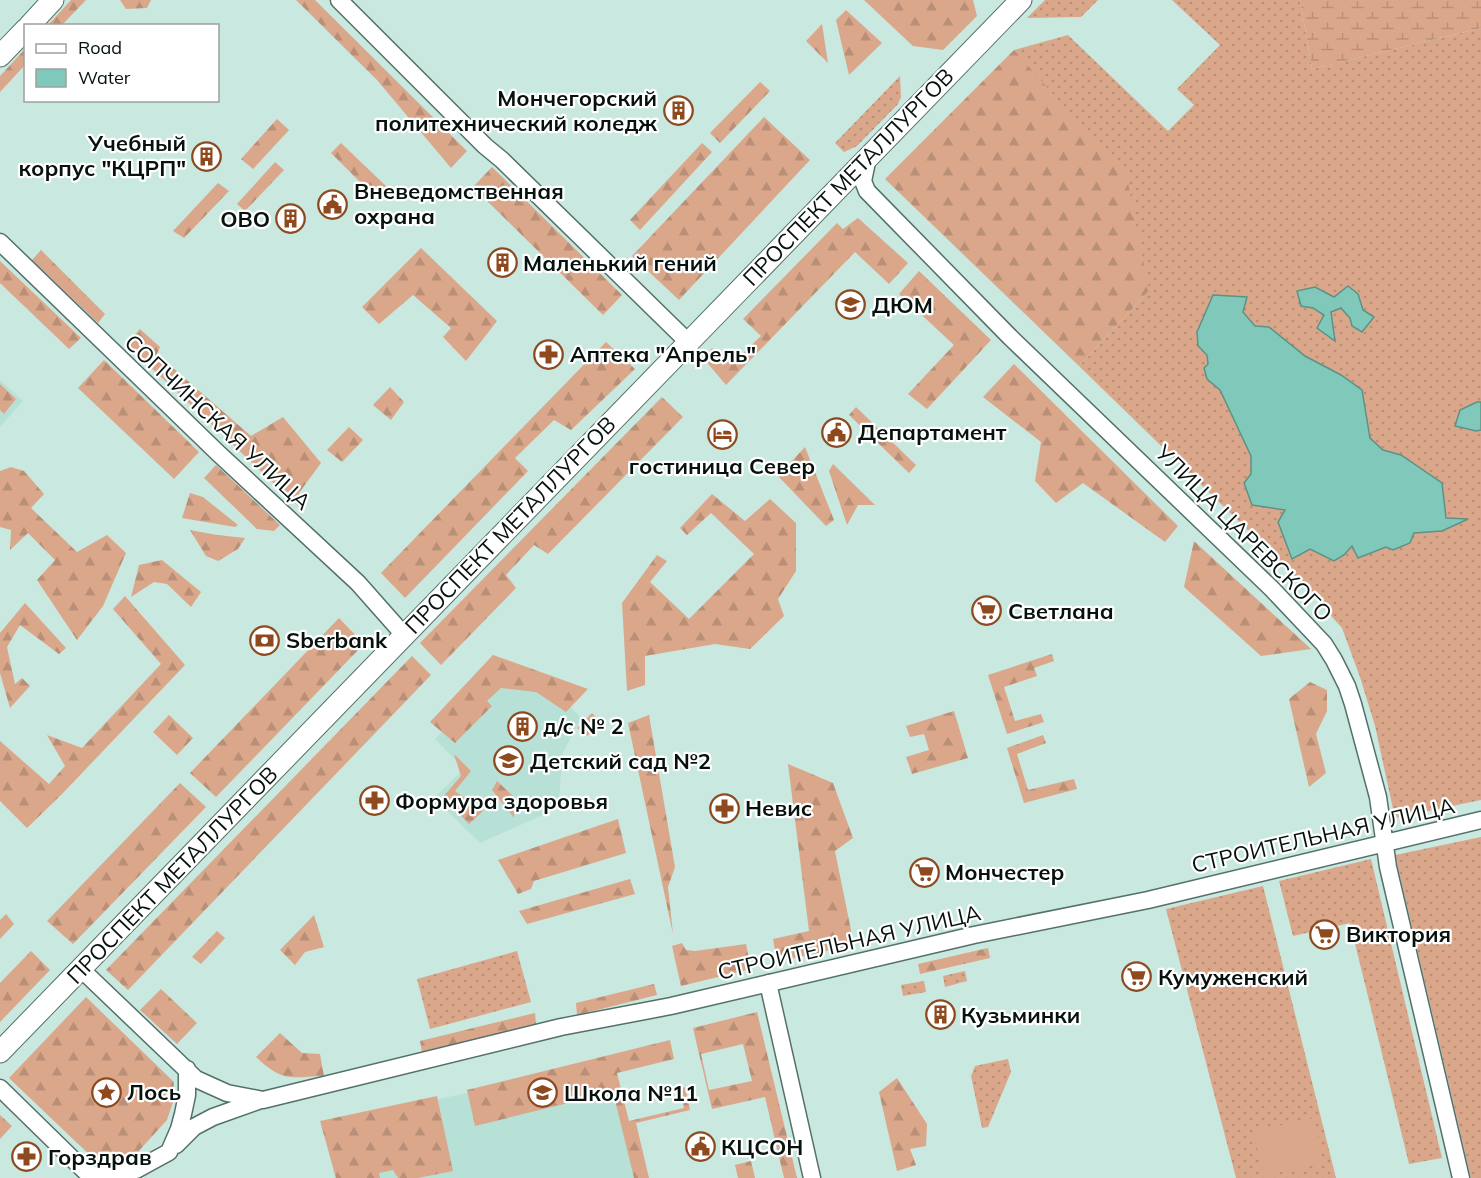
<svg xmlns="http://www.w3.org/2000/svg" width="1481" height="1178" viewBox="0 0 1481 1178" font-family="Mulish,sans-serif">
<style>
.built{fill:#b7e0d6}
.grass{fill:url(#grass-dots);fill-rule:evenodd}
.forest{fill:url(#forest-firs);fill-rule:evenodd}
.wetland{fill:url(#wetland-marsh)}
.garden{fill:#daa78b}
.water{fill:#80c9ba;stroke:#5c9287;stroke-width:1.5}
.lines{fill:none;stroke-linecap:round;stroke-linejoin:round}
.minor-casing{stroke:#54706a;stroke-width:19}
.major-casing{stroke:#54706a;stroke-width:23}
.minor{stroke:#fff;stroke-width:16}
.major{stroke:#fff;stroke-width:21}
.labels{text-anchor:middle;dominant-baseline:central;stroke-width:4.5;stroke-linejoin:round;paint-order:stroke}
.poi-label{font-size:22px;font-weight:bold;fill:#07120f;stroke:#fff;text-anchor:start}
.street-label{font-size:22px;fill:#07120f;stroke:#fff}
</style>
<defs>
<pattern id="grass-dots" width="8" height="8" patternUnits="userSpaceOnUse" patternTransform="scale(1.5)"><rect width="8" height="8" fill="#daa78b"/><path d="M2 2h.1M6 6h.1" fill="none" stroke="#ba8f77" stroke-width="1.8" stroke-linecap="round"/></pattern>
<pattern id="forest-firs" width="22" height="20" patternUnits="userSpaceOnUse" patternTransform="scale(1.5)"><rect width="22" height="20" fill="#daa78b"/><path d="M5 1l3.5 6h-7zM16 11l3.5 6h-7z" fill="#ba8f77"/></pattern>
<pattern id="wetland-marsh" width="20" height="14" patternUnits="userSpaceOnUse" patternTransform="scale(1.5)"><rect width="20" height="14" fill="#daa78b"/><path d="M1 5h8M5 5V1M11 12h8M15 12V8" fill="none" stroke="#ba8f77"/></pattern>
</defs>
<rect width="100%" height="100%" fill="#c9e8e0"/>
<!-- built -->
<path class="built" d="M0,380L23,401L0,427Z
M500,673L552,688L581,718L563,752L558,808L480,843L434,798L464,769L435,739Z
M612,1062L640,1178H335L322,1124Z"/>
<!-- grass -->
<path class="grass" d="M1045,0H1098L1081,17L1027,18Z
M1172,0H1300L1312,69L1481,28V800L1395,818L1375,726L1360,677L1342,628L1299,580L1079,366L1149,291L1014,50L1068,35L1168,131L1194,105L1177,89L1220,45ZM1247,297L1243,312L1255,326L1269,327L1305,356L1341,375L1362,390L1370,438L1383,450L1401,455L1446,518L1466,519L1442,531L1414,533L1359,558L1352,545L1344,555L1310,549L1286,510L1252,505L1244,484L1251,474V456L1220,390L1207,379L1208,364L1207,355Z
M900,76L901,97L898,104L857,146L844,152L835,143Z
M1481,837V1178H1471L1395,855Z
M1371,859L1442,1158L1409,1164L1350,923L1293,936L1279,881Z
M1263,886L1336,1178H1236L1166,909Z
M517,951L531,1002L430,1029L417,979Z
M965,971L967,981L945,987L943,976Z
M924,981L926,992L903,996L901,985Z
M1008,1059L1011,1072L988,1127L982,1128L971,1076L975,1066Z"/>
<!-- forest -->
<path class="forest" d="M71,0H86L62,25H48Z
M120,0H151L147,8L126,9Z
M296,0H315L467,151L451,168L377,80Z
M864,0H973L977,16L943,50L913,46Z
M846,10L882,43L849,75L836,20Z
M822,24L828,63L806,41Z
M25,49V65L0,92V76Z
M1014,50L1127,177L1149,291L1079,366L885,179Z
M760,82L770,91L720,143L710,133Z
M764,117L810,160L679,300L632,256Z
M277,119L289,130L253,169L241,159Z
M341,143L387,187H365L331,153Z
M702,143L712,152L640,230L630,220Z
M275,162L284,170L245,211L237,204Z
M492,167L622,295L603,315L473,187Z
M218,183L229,191L184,238L173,231Z
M858,218L908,263L889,284L855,252L726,385L704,359L712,348L732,364L761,336L743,319L837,223L843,229Z
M421,248L497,321L466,361L443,337L451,328L413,295L379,324L362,307Z
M41,250L105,314L98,323L32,260Z
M0,261L81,338L69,349L0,283Z
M919,271L991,340L927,409L908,394L954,345L899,294Z
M140,329L160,347L157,354L251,436L283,417L321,463L299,493L298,506L126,344Z
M606,342L635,369L571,430L554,420L515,458L528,471L405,598L381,573Z
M104,360L199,452L174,479L78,388Z
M1014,364L1178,526L1165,542L1083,483L1056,503L1035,481L1041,442L983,397Z
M0,384L16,399L4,414L0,410Z
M390,387L404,402L391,420L373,405Z
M662,397L683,417L548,554L534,545L506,575L516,588L441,665L420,643Z
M856,407L916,465L909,473L849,415Z
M349,427L363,440L342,462L327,450Z
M805,447L834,520L826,526L778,476Z
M833,464L875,505H858L847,525L829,471Z
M216,465L280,525L274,531L257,529L204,478Z
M11,467L24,471L44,494L31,508L77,552L107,535L126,553L103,606L77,640L37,580L55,560L28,533L10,550L11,530L0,527V471Z
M190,493L203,497L238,525L235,527L182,518Z
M712,494L745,521L770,499L796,523V571L778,599L784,616L750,649L715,644L645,656V685L627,691L622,603L657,555L667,561L650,582L689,619L754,554L711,513L687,535L680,528Z
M190,530L217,535L245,538L238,549L218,561L206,556Z
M1194,541L1311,649L1261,656L1184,587Z
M162,560L201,592L191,607L167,584L154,582L131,597L139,565Z
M125,596L185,665L62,794L27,828L0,801V741L49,784L65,766L47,735L82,748L161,664L113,609Z
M25,603L66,648L59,654L20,625L7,647L15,684L22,678L30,686L10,708L0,673V633Z
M339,618L364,644L216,797L190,773Z
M1052,654L1054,661L1034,668L1037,676L1004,687L1015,721L1041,714L1044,722L1007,734L988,675Z
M493,655L588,689L566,712L536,692L501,688L487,701L492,706L455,743L430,722Z
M412,656L431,675L128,990L106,970Z
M1310,682L1327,690V711L1316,734L1326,773L1309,787L1289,699Z
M954,711L968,758L912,774L906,757L929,750L924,734L910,737L906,726Z
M592,713L602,723L587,736L577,728Z
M169,715L193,738L177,755L153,732Z
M649,715L675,867L668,887L673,934L628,723Z
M1043,735L1046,743L1017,754L1028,790L1074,779L1077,789L1024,803L1007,748Z
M454,754L471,771L455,791L483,811L469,824L443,797L461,776Z
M788,764L833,783L853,838L835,851L854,945L777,962L773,939L809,931Z
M497,781L513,796L514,818L492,790Z
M180,783L206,807L73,944L47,921Z
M618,819L626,853L534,881L531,889L518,894L498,860Z
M630,879L635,894L527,924L519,911Z
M6,914L14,924L0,939V920Z
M314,915L324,947L305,952L295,965L280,950Z
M217,931L225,938L201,964L192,957Z
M682,943L686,950L695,951L746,944L751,969L681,986L672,946Z
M988,948L990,958L920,974L918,964Z
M31,951L50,970L0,1022V983Z
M654,984L657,995L577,1015L576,1003Z
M161,989L197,1023L177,1044L140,1010Z
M86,997L174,1082L173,1102L167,1120L137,1153L117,1161H96L9,1078Z
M757,1012L797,1178H784L765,1097L712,1109L693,1028ZM743,1044L752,1081L709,1090L701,1054Z
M535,1013L536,1024L422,1052L420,1041Z
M280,1033L302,1053L320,1054L324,1076C289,1077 284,1083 256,1057Z
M670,1040L674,1059L617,1073L629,1121L684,1108L680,1089L685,1087L690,1110L636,1123L649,1178H634L613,1092L475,1126L467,1090Z
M897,1078L927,1124L926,1146L910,1149L916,1165L897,1171L879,1092Z
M437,1096L453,1171L418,1178H398L393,1170L379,1173L380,1178H336L320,1121Z
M0,1115L12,1126L0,1139Z
M751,1161L755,1178H738L735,1165Z"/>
<!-- wetland -->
<path class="wetland" d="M1300,0H1481V28L1312,69Z"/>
<!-- garden -->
<path class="garden" d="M1314,1118L1323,1163L1263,1176L1253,1131Z"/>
<!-- water -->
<path class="water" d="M1348,286L1358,294L1363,310L1374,317L1362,332L1352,326L1350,318L1341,308L1331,312L1335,341L1317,328L1324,315L1313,308L1301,306L1297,291L1315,287L1334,297Z
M1213,295L1247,297L1243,312L1255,326L1269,327L1305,356L1341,375L1362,390L1370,438L1383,450L1401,455L1442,483L1446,518L1468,519L1442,531L1414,533L1410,543L1393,550L1386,547L1358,558L1352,546L1344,555L1334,561L1310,549L1292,559L1278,522L1285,510L1252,505L1244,483L1251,474V456L1220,390L1207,379L1204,368L1208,364L1207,355L1198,346L1197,332Z
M1477,402H1481V430L1476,431L1455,426L1460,410Z"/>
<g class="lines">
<defs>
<path id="minor" d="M339,0L485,146L502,160L688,342
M868,157L863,181L867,191L1010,337L1272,589L1324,644L1334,660L1347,686L1353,704L1378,797L1388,867L1461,1178
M0,242L218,453L358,583L404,635
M81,969L196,1079L227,1093L263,1100L561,1027L671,1006L974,935L1148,900L1481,820
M768,983L812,1178
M0,1088L92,1178
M176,1145L194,1127L213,1117L258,1101
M89,1175L116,1174L136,1170L169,1152L179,1129L183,1114L187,1095V1069"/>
<path id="major" d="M29,26L53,0
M0,56L26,29
M0,1052L1021,0"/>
</defs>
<!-- minor casing -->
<use href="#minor" class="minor-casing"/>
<!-- major casing -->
<use href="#major" class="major-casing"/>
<!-- minor -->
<use href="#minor" class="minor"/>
<!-- major -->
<use href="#major" class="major"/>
</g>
<!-- icons -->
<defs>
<symbol id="building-ring" viewBox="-11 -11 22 22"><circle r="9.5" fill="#fff" stroke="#8e4a1e" stroke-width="1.5"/><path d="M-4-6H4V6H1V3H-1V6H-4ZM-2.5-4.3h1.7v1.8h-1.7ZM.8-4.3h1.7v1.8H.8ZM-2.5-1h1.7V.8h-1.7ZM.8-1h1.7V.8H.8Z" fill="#8e4a1e"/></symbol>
<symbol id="civic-ring" viewBox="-11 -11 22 22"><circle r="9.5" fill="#fff" stroke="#8e4a1e" stroke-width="1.5"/><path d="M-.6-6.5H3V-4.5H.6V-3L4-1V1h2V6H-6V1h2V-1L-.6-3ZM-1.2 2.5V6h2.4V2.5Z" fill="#8e4a1e"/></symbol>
<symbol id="school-ring" viewBox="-11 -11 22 22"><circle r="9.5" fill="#fff" stroke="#8e4a1e" stroke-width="1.5"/><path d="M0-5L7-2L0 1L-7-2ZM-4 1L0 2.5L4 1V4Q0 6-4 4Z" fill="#8e4a1e"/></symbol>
<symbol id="pharmacy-ring" viewBox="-11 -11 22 22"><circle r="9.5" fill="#fff" stroke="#8e4a1e" stroke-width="1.5"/><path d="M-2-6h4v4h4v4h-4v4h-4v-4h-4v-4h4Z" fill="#8e4a1e"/></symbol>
<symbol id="hotel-ring" viewBox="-11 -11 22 22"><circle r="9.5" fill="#fff" stroke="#8e4a1e" stroke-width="1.5"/><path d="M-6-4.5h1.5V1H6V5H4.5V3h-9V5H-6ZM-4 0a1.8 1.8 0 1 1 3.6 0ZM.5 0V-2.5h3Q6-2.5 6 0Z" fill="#8e4a1e"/></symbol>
<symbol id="supermarket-ring" viewBox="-11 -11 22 22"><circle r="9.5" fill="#fff" stroke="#8e4a1e" stroke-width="1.5"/><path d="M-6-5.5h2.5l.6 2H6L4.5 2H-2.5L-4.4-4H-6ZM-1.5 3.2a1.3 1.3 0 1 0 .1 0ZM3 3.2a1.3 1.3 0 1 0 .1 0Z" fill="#8e4a1e"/></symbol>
<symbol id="bank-ring" viewBox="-11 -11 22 22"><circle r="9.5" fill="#fff" stroke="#8e4a1e" stroke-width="1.5"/><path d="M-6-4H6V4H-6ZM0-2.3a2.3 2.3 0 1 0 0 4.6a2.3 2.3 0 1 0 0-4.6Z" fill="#8e4a1e"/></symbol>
<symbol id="sight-ring" viewBox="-11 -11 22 22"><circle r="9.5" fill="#fff" stroke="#8e4a1e" stroke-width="1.5"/><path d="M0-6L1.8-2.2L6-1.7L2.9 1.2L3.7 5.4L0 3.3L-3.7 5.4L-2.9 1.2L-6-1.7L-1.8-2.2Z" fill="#8e4a1e"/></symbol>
</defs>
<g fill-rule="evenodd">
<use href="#building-ring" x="662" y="94" width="33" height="33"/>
<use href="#building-ring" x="190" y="140" width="33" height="33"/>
<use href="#civic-ring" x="316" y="188" width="33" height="33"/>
<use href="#building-ring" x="274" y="202" width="33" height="33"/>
<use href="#building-ring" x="486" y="246" width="33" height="33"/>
<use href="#school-ring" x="834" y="288" width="33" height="33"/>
<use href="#pharmacy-ring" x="532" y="338" width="33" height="33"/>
<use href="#civic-ring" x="820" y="416" width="33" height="33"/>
<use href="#hotel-ring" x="706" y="418" width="33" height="33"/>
<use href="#supermarket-ring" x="970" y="594" width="33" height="33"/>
<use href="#bank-ring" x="248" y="624" width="33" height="33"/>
<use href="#building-ring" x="506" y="710" width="33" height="33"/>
<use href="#school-ring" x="492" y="744" width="33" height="33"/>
<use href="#pharmacy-ring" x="358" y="784" width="33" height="33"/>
<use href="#pharmacy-ring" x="708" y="792" width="33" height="33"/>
<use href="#supermarket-ring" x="908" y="856" width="33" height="33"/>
<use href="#supermarket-ring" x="1308" y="918" width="33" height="33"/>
<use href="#supermarket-ring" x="1120" y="960" width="33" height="33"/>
<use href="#building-ring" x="924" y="998" width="33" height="33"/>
<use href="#sight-ring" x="90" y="1076" width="33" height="33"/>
<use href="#school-ring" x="526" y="1076" width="33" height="33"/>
<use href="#civic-ring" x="684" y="1130" width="33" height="33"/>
<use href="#pharmacy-ring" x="10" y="1140" width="33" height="33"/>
</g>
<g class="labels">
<!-- poi labels -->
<g class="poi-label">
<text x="657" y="98" text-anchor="end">Мончегорский<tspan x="657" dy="25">политехнический коледж</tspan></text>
<text x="186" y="143" text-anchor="end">Учебный<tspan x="186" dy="25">корпус "КЦРП"</tspan></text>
<text x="354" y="191">Вневедомственная<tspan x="354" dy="25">охрана</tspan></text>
<text x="270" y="219" text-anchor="end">ОВО</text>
<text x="523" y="263">Маленький гений</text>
<text x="872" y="305">ДЮМ</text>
<text x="570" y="354">Аптека "Апрель"</text>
<text x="858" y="432">Департамент</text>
<text x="722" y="466" text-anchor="middle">гостиница Север</text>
<text x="1008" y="611">Светлана</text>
<text x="286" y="640">Sberbank</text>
<text x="543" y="726">д/с № 2</text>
<text x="530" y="761">Детский сад №2</text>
<text x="395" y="801">Формура здоровья</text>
<text x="745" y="808">Невис</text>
<text x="945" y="872">Мончестер</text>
<text x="1346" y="934">Виктория</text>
<text x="1158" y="977">Кумуженский</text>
<text x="961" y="1015">Кузьминки</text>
<text x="127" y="1092">Лось</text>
<text x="564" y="1093">Школа №11</text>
<text x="721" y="1147">КЦСОН</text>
<text x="48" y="1157">Горздрав</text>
</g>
<!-- street labels -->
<g class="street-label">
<text transform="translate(848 177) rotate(-46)">ПРОСПЕКТ МЕТАЛЛУРГОВ</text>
<text transform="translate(218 422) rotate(43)">СОПЧИНСКАЯ УЛИЦА</text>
<text transform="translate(510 525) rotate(-46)">ПРОСПЕКТ МЕТАЛЛУРГОВ</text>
<text transform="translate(1244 533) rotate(45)">УЛИЦА ЦАРЕВСКОГО</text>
<text transform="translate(1323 835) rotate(-13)">СТРОИТЕЛЬНАЯ УЛИЦА</text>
<text transform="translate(172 875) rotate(-46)">ПРОСПЕКТ МЕТАЛЛУРГОВ</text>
<text transform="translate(849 942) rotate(-13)">СТРОИТЕЛЬНАЯ УЛИЦА</text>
</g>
</g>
<!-- legend -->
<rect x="24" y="24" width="195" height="78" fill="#ffffff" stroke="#9ca09f" stroke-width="1.5"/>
<rect x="36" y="44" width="30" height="9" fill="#ffffff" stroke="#9ca09f" stroke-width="1.5"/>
<text x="78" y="54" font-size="18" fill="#07120f">Road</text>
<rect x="36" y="69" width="30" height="18" fill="#80c9ba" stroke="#9ca09f" stroke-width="1.5"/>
<text x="78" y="84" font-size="18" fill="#07120f">Water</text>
</svg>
